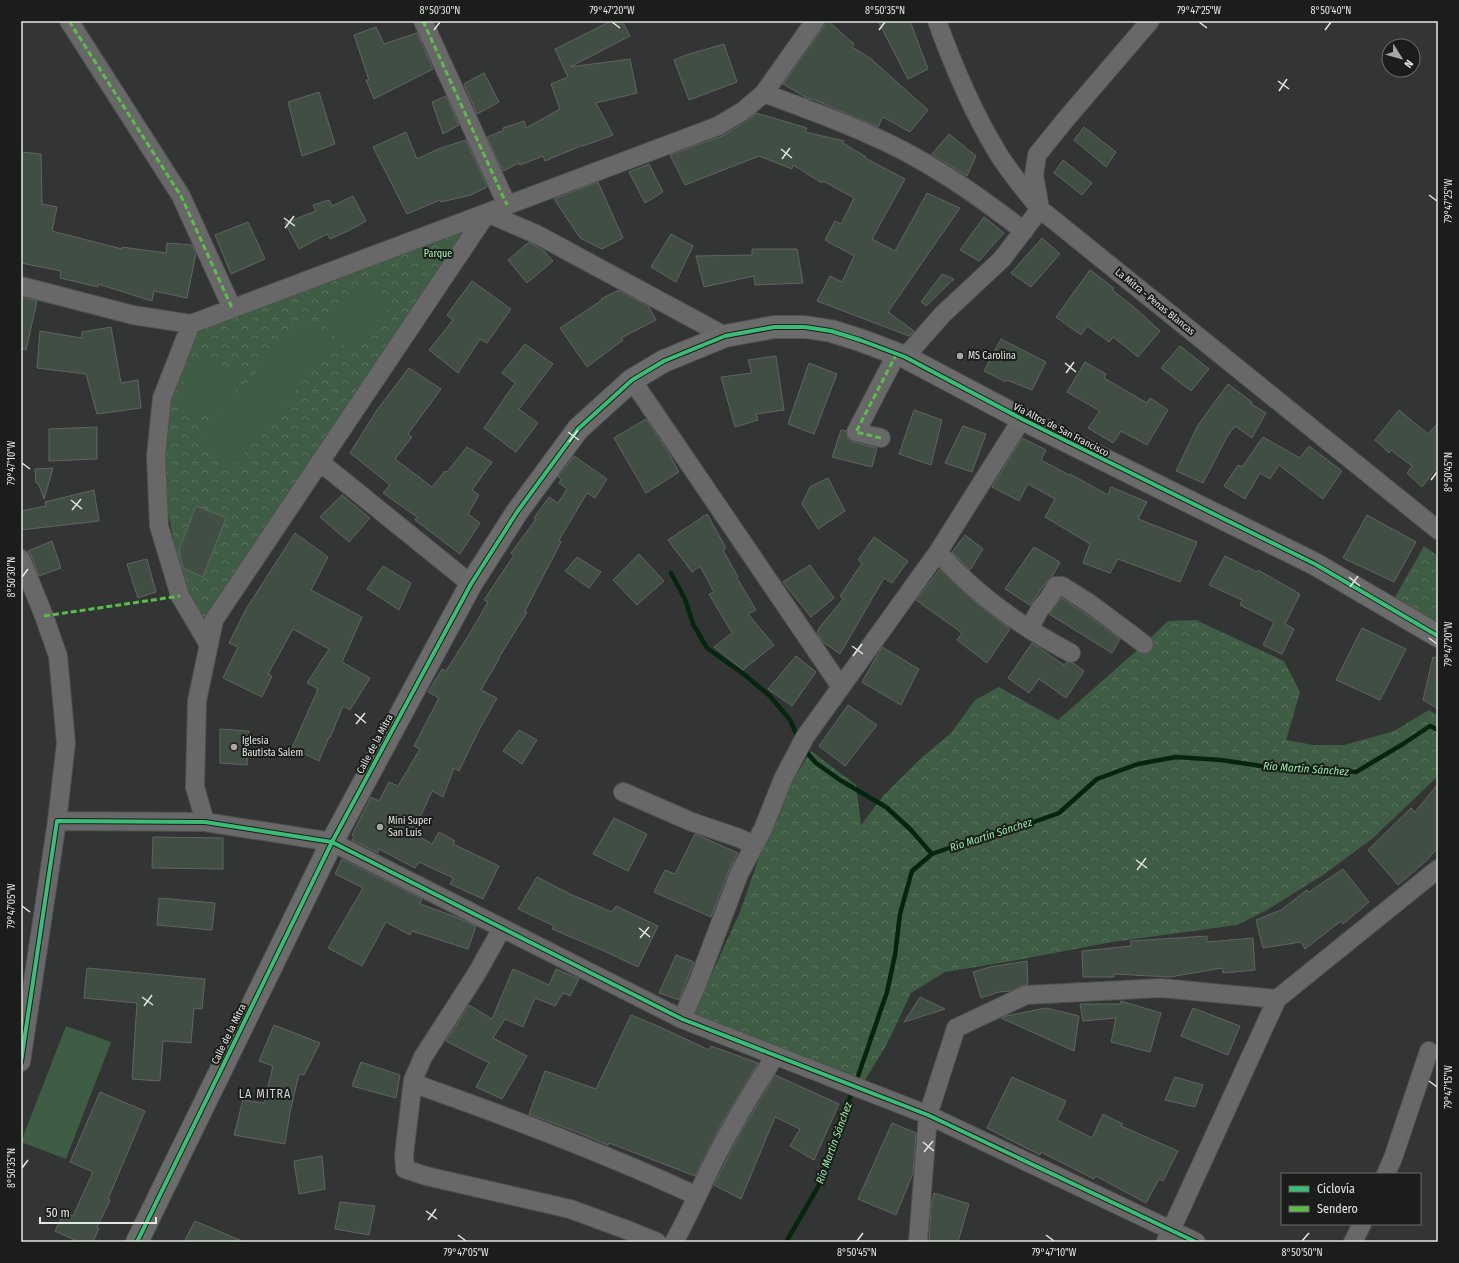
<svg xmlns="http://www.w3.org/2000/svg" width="1459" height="1263" viewBox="0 0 1459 1263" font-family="'Fira Sans Condensed',sans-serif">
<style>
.forest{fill:url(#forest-crowns)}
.garden{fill:#3f5d44}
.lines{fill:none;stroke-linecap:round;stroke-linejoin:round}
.stream{stroke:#06250e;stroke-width:4.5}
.building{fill:#414e44;stroke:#626463}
.street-casing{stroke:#4f5150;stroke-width:20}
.secondary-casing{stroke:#4f5150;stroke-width:24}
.street{stroke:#686868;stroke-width:18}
.secondary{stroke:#6b6b6b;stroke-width:22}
.quiet{stroke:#5cbc4b;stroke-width:3;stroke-dasharray:6 3;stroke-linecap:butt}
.cycleway-casing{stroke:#1b1d1b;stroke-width:6}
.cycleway{stroke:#3abd76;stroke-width:4}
.ticks{fill:none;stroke:#e4e6e4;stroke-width:1.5}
.poi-dot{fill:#a6a8a6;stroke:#1b1d1b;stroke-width:1.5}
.labels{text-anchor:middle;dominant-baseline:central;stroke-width:4;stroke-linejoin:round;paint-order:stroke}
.park-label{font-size:10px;fill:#9ff6ae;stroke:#1b1d1b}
.street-label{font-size:10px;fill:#e4e6e4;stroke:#1b1d1b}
.poi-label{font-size:10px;fill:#e4e6e4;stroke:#1b1d1b;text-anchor:start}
.water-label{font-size:11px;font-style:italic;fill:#93eaa3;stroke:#1b1d1b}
.quarter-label{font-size:12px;letter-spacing:1px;fill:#d2d6d3;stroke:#1b1d1b}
.neatline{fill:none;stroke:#e4e6e4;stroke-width:1.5}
.ticks-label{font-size:10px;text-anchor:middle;fill:#e4e6e4}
</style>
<defs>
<pattern id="forest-crowns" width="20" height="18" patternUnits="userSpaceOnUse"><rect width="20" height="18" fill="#3f5d44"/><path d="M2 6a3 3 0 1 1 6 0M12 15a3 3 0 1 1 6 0" fill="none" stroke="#5b745f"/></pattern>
</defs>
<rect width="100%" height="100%" fill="#333534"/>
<!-- forest -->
<path class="forest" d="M472,228L205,626L181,576L164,493L169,400L198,329Z
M1424,546L1438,556V623L1394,599Z
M1196,620L1284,661L1300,692L1286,740L1313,745H1344L1394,731L1429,710L1438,716V776L1373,838L1326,873L1269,909L1237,925L1112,942L1012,961L945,972L911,993L887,1044L865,1080L693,1015L740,912L762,849L786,792L811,751L856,785L861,825L884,795L921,758L951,733L975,700L999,687L1058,720L1144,644L1168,621Z"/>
<!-- garden -->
<path class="garden" d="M367,280L393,304L348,350L321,323Z
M301,318L331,348L232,468L198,442Z
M190,356L239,372C238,378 238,386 236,391C224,416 199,419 178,404Z
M66,1026L111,1042L66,1159L21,1142Z"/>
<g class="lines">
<!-- stream -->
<path class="stream" d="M671,573L685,599L693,624L707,648L745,675L770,696L790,720L799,740
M803,748L816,763L840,780L886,807L910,829L932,854
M856,1082L887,992L895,955L900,914L912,871L932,854L977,838L1017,828L1059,813L1097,779L1138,764L1176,757L1221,760L1268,767L1356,772L1403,744L1430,726L1438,730
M786,1242L818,1187L853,1089"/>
</g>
<!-- building -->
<path class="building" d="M611,21H622L630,36L570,67L630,59L637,93L596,103L613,135L583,146V145L545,161L543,156L520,165L519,163L503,171L487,137L504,130L503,128L524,121L526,128L560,109L551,84L568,77L555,49Z
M828,21L854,44L852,47L870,58L928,110L910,132L883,117L878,127L815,100L807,98L783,84Z
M878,21H910L928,69L908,79Z
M376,27L384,44L417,33L433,69L374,99L366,80H369L354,35Z
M724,44L737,82L689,100L674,60L686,55Z
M484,73L499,102L477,114L464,84Z
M319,92L335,144L302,156L288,102Z
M446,96L459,125L443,134L432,102Z
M756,113L807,128L805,132L844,141L843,143L866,157L865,158L905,179L872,239L895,251L927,193L960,208L888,312L914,331L909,336L817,301L830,276L842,282L854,256L825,240L835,221L841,224L854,198L823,181L822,183L793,165L792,169L759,156L685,185L670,155L722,136L749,120Z
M1084,127L1116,152L1106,167L1074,140Z
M406,132L417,159L438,149L466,140L487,187L471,195L441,202L440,200L407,214L373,147Z
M949,134L976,156L967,176L932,154Z
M21,152L41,154L42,204L57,207L52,231L122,249V247L166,253L167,243L192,245L196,253L187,298L154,291L152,301L98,284V287L60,278L61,271L21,263Z
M1063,160L1092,183L1082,195L1054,173Z
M649,164L663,192L645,203L629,172Z
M598,182L623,238L602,249L580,238L554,199Z
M353,196L366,221L348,231L330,239L327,234L299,249L285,223L316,211L313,205L329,200L332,206Z
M984,217L1004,233L979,261L960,250Z
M248,222L265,259L231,274L215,235Z
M671,234L693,246L676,282L651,267Z
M1042,238L1060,254L1031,287L1011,273Z
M529,242L544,251L553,261L527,283L508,260Z
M752,249H797L803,283L755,285L754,276L704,287L696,256L752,255Z
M1090,270L1114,288L1112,290L1134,307L1160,331L1138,357L1113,337L1109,342L1087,326L1081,335L1056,317Z
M942,274L954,279L926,306L921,302Z
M472,281L511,309L487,343L480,339L458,373L429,350L453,320L447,315Z
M619,290L649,307L656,320L621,338L623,340L587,367L560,328L602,300L601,299Z
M21,297L37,301L26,350L21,349Z
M111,327L121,383L138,380L141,408L97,414L86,374L37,368L40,331L82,338V332Z
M1001,339L1046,362L1032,390L1007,380L1006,382L984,371Z
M525,344L553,364L519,409L538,423L516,452L484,428L515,383L502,373Z
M1180,346L1209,369L1191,391L1161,368Z
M776,356L784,410L756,414L758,420L735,427L721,377L752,373L748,360Z
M1085,362L1106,374L1104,378L1147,403L1150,398L1168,410L1147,445L1121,431L1113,443L1088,428L1100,411L1067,392Z
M809,363L837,374L814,434L788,424Z
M409,368L441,389L408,434L412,437L395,459L432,487L445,471L447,472L467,447L492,462L472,490L479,495L468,514L480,523L460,554L415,520L417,517L383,493L390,485L350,453L377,410Z
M1228,384L1252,402L1251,404L1266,413L1252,438L1235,426L1227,437L1203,483L1176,471L1198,425Z
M914,410L942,420L931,465L899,454Z
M1399,410L1428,434L1438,423V466L1422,487L1407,473L1412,466L1391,450L1389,453L1375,440Z
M646,419L668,452L679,472L646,493L614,438Z
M963,426L986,434L972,472L945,463Z
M97,427V459L49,461V429Z
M841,430L846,431L848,439L853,442L877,448L872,467L832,457Z
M1263,437L1300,458L1309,446L1342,471L1323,499L1279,465L1270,479L1260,473L1245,499L1224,486L1238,465L1242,467Z
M1022,438L1046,450L1041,460L1069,475L1070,474L1108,495L1111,487L1147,502L1138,519L1197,542L1180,582L1118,559L1110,573L1083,563L1090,544L1045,517L1055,499L1028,484L1019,501L992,487Z
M574,456L607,479L595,498L587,493L559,540L561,542L525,611L527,612L498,659H499L481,690L497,698L479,730L459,771L454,768L443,797L432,791L413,833L432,844L439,832L455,841L453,844L499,866L483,899L450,884L453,878L419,862L415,868L379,849L378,853L352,840L354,836L352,835L371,797L379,801L389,782L398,786L420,749L414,746L439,698L428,692L442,669L446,671L468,636L488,602L484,600L514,555L511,553L536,519L534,518L549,497L558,503L567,489L559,483L562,479L558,477Z
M53,468L44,499L38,483H36L35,469Z
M828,478L845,511L818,529L802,504L810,487Z
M94,490L99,521L21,530V511L46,506L45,502Z
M342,495L370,518L349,542L320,517Z
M196,506L226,518L203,577L183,568L179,550Z
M707,514L726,548L723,550L738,577L737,578L756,610L748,614L774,645L743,670L714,647L732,633L709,594L714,592L700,566L692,572L668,540Z
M1367,515L1416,542L1394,582L1343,558Z
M295,533L328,557L311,590L362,617L342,662L370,678L350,710L343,706L330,738L329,737L319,761L292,748L318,689L307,683L329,649L293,629L268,674L272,676L262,697L223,678L238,647L229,643L246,609Z
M965,535L983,549L970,570L952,552Z
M874,537L908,561L892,583L884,578L840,654L823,642L817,633L819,628L843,599L840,596L862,563L858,560Z
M52,541L61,568L39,576L31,555L28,551Z
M1034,547L1060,562L1052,577L1047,581L1030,605L1005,589Z
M639,554L664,581L637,605L613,580Z
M1225,556L1257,572L1258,570L1300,594L1285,624L1294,629L1282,654L1263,645L1274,622L1240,605L1242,600L1209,585Z
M577,557L601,572L589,588L565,571Z
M147,559L156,592L138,598L127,564Z
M810,565L834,598L811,617L783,582Z
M383,566L411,583L399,610L367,589Z
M940,569L976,603L1010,629L987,663L957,640L962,633L916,600Z
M1061,598L1083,612L1120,639L1112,653L1049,614Z
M1362,628L1406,649L1380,700L1336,680Z
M1032,643L1064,665L1067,662L1073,663L1084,671L1066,698L1039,679L1029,693L1008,678Z
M882,647L919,669L901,705L862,682Z
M796,656L816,672L792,706L768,689Z
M1433,657L1438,658V709L1423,700Z
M848,705L877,725L845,766L819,746Z
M220,729L249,731L247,765L220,763Z
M519,730L537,740L522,764L503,751Z
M1438,784V848L1426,861L1398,885L1368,850L1411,808L1415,812Z
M614,818L647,834L628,871L593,854Z
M695,834L738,853L729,870L711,917L654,892L665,870L675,874Z
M153,837L223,838V869L152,868Z
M342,859L422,899L420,904L456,917L476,926L468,949L412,931L410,935L386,922L362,966L328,948L363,888L335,874Z
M1343,869L1369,902L1343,924L1341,921L1305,949L1301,942L1263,948L1256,920L1281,910L1307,890L1309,892Z
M537,877L570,894L612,912L616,906L658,926L638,967L602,950L552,929L554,926L518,909Z
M159,898L215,903L212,930L157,925Z
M1207,936V942L1253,938L1255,970L1223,973L1222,968L1170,977L1114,974V977H1083L1082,951L1131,946V941Z
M676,955L694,962L679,1000L659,993Z
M1027,961L1028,984L1022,986L1011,991L999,992L981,998L973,972L990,967Z
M87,968L205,979L202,1009L194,1008L191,1043L163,1041L160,1081L132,1079L137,1003L84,998Z
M513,969L549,985L556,969L579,979L570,996L563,993L555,1006L535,998L523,1027L505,1019L493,1038L527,1056L502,1099L476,1087L489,1063L446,1041L469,1005L492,1019Z
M920,997L945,1009L904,1022Z
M1121,1001L1161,1013L1150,1052L1111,1042L1116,1018L1083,1021L1080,1004H1120Z
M1046,1008L1079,1016L1074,1051L1001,1018L1006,1016Z
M1193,1008L1240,1026L1228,1055L1181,1036Z
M631,1015L660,1027L709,1050L711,1046L758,1063L723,1121L695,1176L609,1143L608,1145L577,1132L529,1114L545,1071L596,1089Z
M274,1025L320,1043L304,1075L299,1074L290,1112L285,1144L234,1135L243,1100L264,1103L273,1066L259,1061Z
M361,1062L400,1075L396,1098L352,1086Z
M775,1075L839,1104L814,1160L790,1146L800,1129L775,1117L741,1199L714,1185L741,1132Z
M1012,1077L1066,1101L1057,1120L1092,1138L1103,1114L1123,1124L1121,1126L1178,1151L1163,1181L1159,1179L1146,1203L1096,1176L1094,1179L1041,1152L1040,1155L987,1128Z
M1175,1077L1203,1085L1195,1107L1165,1100Z
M100,1092L145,1111L108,1199L110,1200L97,1228H99L93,1242H79L55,1231L64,1212L73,1216L93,1172L70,1162Z
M892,1123L916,1133L913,1173L896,1215L858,1199Z
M322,1156L325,1189L299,1194L294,1161Z
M934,1193L969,1204L958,1242H929L931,1207Z
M340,1202L375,1206L369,1235L335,1229Z
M195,1221L244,1242H184Z"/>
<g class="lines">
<defs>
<path id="street" d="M69,21L181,196L232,308
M423,21L507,205
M937,21C953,65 971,109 996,150C1008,171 1025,190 1040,209L1438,530
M764,93C798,106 833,118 866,133C923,157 975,193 1024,231
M487,213L536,234L725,336
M21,286L133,315L191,324L718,126L743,111L764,93L815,21
M191,324L162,398L156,456L159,526L180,596L209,645
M905,357L943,314L1002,259L1040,209L1034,175L1037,155L1066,119L1150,21
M632,380L841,687
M881,438L856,432L897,353
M320,462L471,584
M938,552C975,594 1021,627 1071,653
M21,559L44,616L58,656L66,743L57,821
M1029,629L1040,609L1049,598L1056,586H1062L1089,603L1144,644
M623,792L692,822L739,838L754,845
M205,822L195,787L197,701L214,620L487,213
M502,928L477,973L423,1057L413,1080L421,1086C514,1119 607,1154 697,1196
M682,1019L698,982L739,874L763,829L783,779L805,737L938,552L1022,419
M21,1062L57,821L205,822L332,842L682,1019L928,1115L1196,1242
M413,1080L404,1155L405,1169L426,1176L570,1209L630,1231L657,1242
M1386,1174L1393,1158L1429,1051
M1166,1241L1277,999L1438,869
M674,1242C691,1212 703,1181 719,1151C736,1118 755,1087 775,1056
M918,1242L928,1115L956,1028L1026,995L1161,988L1277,999
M1353,1242L1362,1224"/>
<path id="secondary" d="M137,1242L332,842L471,584L517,512L578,429L632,380L664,361L725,336L774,327H805L831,331L860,340L905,357L1022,419L1315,564L1438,636"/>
</defs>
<!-- street casing -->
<use href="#street" class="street-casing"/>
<!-- secondary casing -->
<use href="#secondary" class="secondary-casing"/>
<!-- street -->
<use href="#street" class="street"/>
<!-- secondary -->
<use href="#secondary" class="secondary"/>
<!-- quiet -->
<path class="quiet" d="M69,21L181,196L232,308
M423,21L507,205
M881,438L856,432L897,353
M44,616L180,596"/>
<defs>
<path id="cycleway" d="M21,1062L57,821L205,822L332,842L682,1019L928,1115L1196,1242
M137,1242L332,842L471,584L517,512L578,429L632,380L664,361L725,336L774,327H805L831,331L860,340L905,357L1022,419L1315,564L1438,636"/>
</defs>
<!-- cycleway casing -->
<use href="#cycleway" class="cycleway-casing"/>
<!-- cycleway -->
<use href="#cycleway" class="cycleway"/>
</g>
<!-- ticks -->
<path class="ticks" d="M612,22L620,28M1199,22L1207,28M434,30L440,22M879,30L885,22M1325,30L1331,22M1278,81L1289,89M1279,91L1287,79M781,149L792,158M782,159L790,148M1429,195L1437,201M284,218L295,226M285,228L294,216M1065,363L1076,372M1066,373L1074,362M568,432L579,440M569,442L578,430M22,463L30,469M1431,480L1437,472M71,500L82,509M72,510L81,499M22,577L28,569M1349,577L1360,586M1350,587L1358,576M1429,638L1437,644M852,646L863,654M853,656L862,644M355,714L366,723M356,724L365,713M1136,860L1147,868M1137,870L1146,858M22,906L30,912M639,928L650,937M640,938L649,927M142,997L153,1005M144,1006L152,995M1429,1081L1437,1087M923,1142L934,1151M924,1152L933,1141M22,1168L28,1160M426,1211L437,1219M428,1220L436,1209M458,1235L466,1241M1046,1235L1054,1241M857,1241L863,1233M1302,1241L1309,1233"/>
<!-- markers -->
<g class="poi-dot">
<circle cx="960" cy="356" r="4"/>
<circle cx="234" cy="747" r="4"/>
<circle cx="380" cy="827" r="4"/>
</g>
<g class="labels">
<!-- park labels -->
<g class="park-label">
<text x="438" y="254">Parque</text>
</g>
<!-- street labels -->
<g class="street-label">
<text transform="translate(1155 302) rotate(39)">La Mitra - Penas Blancas</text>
<text transform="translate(1061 430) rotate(27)">Vía Altos de San Francisco</text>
<text transform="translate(375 744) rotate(-62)">Calle de la Mitra</text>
<text transform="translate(229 1034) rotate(-64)">Calle de la Mitra</text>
</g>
<!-- poi labels -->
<g class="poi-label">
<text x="968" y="356">MS Carolina</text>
<text x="242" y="741">Iglesia<tspan x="242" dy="12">Bautista Salem</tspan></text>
<text x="388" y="821">Mini Super<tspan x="388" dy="12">San Luis</tspan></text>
</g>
<!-- water labels -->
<g class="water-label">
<text transform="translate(1306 769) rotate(4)">Río Martín Sánchez</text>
<text transform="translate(991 835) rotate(-18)">Río Martín Sánchez</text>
<text transform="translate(834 1143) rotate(-70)">Río Martín Sánchez</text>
</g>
<!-- quarter labels -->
<g class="quarter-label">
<text x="265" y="1094">LA MITRA</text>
</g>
</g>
<!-- border -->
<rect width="1459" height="1263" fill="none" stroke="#1b1d1b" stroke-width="44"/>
<!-- legend -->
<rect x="1281" y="1173" width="140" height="52" fill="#1b1d1b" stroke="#6b6d6b"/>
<rect x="1289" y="1186" width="20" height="6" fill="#3abd76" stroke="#6b6d6b"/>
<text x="1317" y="1193" font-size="12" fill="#e4e6e4">Ciclovía</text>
<rect x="1289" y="1206" width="20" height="6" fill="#5cbc4b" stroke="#6b6d6b"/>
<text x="1317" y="1213" font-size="12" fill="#e4e6e4">Sendero</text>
<!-- north arrow -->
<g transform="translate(1401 58) rotate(127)"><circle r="19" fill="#1b1d1b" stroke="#6b6d6b"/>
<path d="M0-3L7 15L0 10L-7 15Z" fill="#a6a8a6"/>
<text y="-6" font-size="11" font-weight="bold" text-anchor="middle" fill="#e4e6e4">N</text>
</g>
<!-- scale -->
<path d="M40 1217v6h116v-6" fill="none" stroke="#e4e6e4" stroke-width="2"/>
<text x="46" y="1217" font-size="12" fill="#e4e6e4" stroke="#1b1d1b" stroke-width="3" paint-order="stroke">50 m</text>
<rect x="22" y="22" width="1415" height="1219" class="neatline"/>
<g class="ticks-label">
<text x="440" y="14">8°50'30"N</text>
<text x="612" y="14">79°47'20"W</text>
<text x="885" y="14">8°50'35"N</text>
<text x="1199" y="14">79°47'25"W</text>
<text x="1331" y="14">8°50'40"N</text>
<text transform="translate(1448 201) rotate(-90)" y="4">79°47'25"W</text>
<text transform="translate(11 463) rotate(-90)" y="4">79°47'10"W</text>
<text transform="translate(1448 472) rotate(-90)" y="4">8°50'45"N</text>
<text transform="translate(11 577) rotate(-90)" y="4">8°50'30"N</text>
<text transform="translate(1448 644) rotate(-90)" y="4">79°47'20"W</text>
<text transform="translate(11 906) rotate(-90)" y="4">79°47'05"W</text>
<text transform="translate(1448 1087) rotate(-90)" y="4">79°47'15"W</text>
<text transform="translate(11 1168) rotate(-90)" y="4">8°50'35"N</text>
<text x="466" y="1256">79°47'05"W</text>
<text x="857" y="1256">8°50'45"N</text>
<text x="1054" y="1256">79°47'10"W</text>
<text x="1302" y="1256">8°50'50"N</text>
</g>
</svg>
